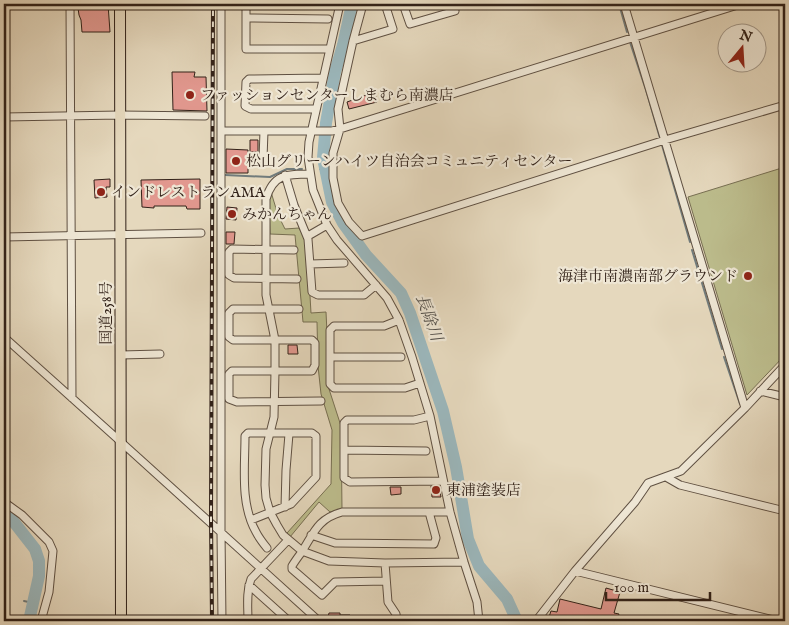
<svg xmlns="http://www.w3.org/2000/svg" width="789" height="625" viewBox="0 0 789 625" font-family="'IM FELL English','Noto Serif JP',serif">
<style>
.green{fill:#bcbc8c;stroke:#776f52}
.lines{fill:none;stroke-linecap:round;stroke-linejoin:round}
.stream{stroke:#717b7b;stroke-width:2}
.river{stroke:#9bb7bc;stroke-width:12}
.building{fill:#e2988f;stroke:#322219}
.minor-casing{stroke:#5f5042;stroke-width:9}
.highway-casing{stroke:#322219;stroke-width:12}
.minor{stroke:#eee6d4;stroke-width:7}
.highway{stroke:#e5d8bd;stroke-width:10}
.rail-casing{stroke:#322219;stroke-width:4}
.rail{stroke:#eee6d4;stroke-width:2;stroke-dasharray:5.5;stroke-linecap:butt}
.poi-dot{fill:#8f2418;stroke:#eee6d4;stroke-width:2}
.labels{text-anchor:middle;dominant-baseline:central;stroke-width:4.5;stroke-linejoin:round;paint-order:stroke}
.poi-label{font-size:15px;fill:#322219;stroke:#eee6d4;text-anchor:start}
.street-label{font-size:15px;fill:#322219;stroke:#eee6d4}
.water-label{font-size:16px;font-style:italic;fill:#524f4a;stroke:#eee6d4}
</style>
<rect width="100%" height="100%" fill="#e5d8bd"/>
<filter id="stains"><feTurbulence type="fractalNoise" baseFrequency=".004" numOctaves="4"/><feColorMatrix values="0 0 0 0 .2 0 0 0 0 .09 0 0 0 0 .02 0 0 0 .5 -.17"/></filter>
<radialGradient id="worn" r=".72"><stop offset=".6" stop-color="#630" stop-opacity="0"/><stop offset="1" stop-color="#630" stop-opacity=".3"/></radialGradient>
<!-- green -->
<path class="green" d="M785,167V355L747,395L688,197Z
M271,192L278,215L285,229L299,228L305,239L308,262L311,313L326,312L329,374L328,386L341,426L342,509L330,512L319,502L290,537L287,533L331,484L332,430L321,394L318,366L317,322H303L295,235L270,234L269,200Z"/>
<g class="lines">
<!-- stream -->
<path class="stream" d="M619,4L627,32
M630,42L646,90L660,138
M662,145L690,242
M320,169H325
M225,175L270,177L287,169H302
M692,250L722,349
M724,357L740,404
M24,601L33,603"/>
<!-- river -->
<path class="river" d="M352,4L343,45L335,72L326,123L323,158L332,202L343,223L366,255L401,293L410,313L443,411L456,467L468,539L479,566L507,599L517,621
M4,513L10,517L35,549L39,561V576L29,621"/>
</g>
<!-- building -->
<path class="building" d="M80,4H108L110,32H82L81,20L79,15L78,8Z
M172,72H195L194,77H206L207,111L173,110Z
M375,92L377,102L349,109L347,102Z
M250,140H258V152H250Z
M226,149L248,150V173H226Z
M110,179V187H106L107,197L95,198L94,180Z
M200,179V209H187L186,206H154V208L142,207L141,180Z
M227,207L237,208L236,220L226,219Z
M226,232H235L234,244H226Z
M288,345H297L298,354H288Z
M431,486H439L441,497H432Z
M390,487H401V494L391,495Z
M606,588L620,592L614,613L619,614L617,621H565L549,617L551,611L557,612L560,599L601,609Z
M329,613H340V615H350V621H331L330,619L328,617Z"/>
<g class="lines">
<defs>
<path id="minor" d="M70,4L72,398
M221,4V532L222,621
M246,4V49H329
M340,4L309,142L308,157L313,190L327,225L337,240L387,298L399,320L412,357L430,416L450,512L464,562L477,602L479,621
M363,4L353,41L338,109L340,129L333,153V178L338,203L349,222L362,236L665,140L785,105
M403,4L410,24L455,11L452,4
M624,4L745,408
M246,18L328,19
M353,41L393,29L385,4
M316,109H251L245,106L246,82L249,79L323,78
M4,117L120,115L205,116
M221,131H332L340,129L741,4
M263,159L264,131
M310,174C287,174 273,174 266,199V295L275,340V371L274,417L266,449L265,485L266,498L270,512L277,525L283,535L302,551L329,561L385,563L464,562
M285,175L294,205L308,239L312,292L318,295H364L376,285
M308,236L327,225
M4,237L201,233
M294,250L232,249L229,252V275L234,278L297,279
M310,264L344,263
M299,309H233L229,313V337L233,340H312L315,343V365L312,371H232L229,374V399L237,402L321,401
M399,320L384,326H334L330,330V384L334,388H405L420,383
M4,337L121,442L319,621
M121,355L160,354
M331,357H401
M760,391L785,397
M430,416L414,420H347L344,423V478L350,482L443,481
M344,450L426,451
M666,477L680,485L785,511
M4,502L22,515L49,542L53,551L49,592L41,621
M285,507L286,470L289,434
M251,520L291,504L316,477V436L312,433H248L245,436C245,467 240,504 256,532C259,538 263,543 267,548
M311,535L335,543L434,544L436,538L429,512
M385,563L388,602L396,614L397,621
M575,571L778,621
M386,581L335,582L322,595L292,569V566C295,561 298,557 301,553C314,533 317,519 342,512H450
M249,585L289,621
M248,621C248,607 246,592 251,579L288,540
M536,621L575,571L635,502L648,483L681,471L745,408L785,365"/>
<path id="highway" d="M120,4L121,621"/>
</defs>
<!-- minor casing -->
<use href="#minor" class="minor-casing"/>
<!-- highway casing -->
<use href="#highway" class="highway-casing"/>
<!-- minor -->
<use href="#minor" class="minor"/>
<!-- highway -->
<use href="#highway" class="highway"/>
<defs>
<path id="rail" d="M212,621L211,518L213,4"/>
</defs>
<!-- rail casing -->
<use href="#rail" class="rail-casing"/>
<!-- rail -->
<use href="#rail" class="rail"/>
</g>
<!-- markers -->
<g class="poi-dot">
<circle cx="190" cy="95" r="5"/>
<circle cx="236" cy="161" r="5"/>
<circle cx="101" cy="192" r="5"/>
<circle cx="232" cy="214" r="5"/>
<circle cx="748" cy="276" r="5"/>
<circle cx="436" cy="490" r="5"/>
</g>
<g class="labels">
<!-- poi labels -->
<g class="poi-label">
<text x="200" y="95">ファッションセンターしまむら南濃店</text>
<text x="246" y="161">松山グリーンハイツ自治会コミュニティセンター</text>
<text x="111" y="192">インドレストランAMA</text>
<text x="242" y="214">みかんちゃん</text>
<text x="738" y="276" text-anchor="end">海津市南濃南部グラウンド</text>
<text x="446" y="490">東浦塗装店</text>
</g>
<!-- street labels -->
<g class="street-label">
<text transform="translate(106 313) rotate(-90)">国道258号</text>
</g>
<!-- water labels -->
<g class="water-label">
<text transform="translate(428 318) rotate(70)">長除川</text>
</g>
</g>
<!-- margin -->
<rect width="789" height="625" fill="none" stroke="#e5d8bd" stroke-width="20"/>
<rect x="5" y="5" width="779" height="615" fill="none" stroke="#322219" stroke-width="2.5"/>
<rect x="10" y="10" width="769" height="605" fill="none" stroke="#322219"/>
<!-- north arrow -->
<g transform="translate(742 48) rotate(18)"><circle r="24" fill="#eee6d4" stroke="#a39889"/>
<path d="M0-4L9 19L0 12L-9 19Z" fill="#8f2418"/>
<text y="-8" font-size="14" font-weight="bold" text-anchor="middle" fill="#322219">N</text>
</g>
<!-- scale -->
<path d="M606 592v8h104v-8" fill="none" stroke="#322219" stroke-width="2.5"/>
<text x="614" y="592" font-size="15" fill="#322219" stroke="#eee6d4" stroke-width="4" paint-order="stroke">100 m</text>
<rect width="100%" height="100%" filter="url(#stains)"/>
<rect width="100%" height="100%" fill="url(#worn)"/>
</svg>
